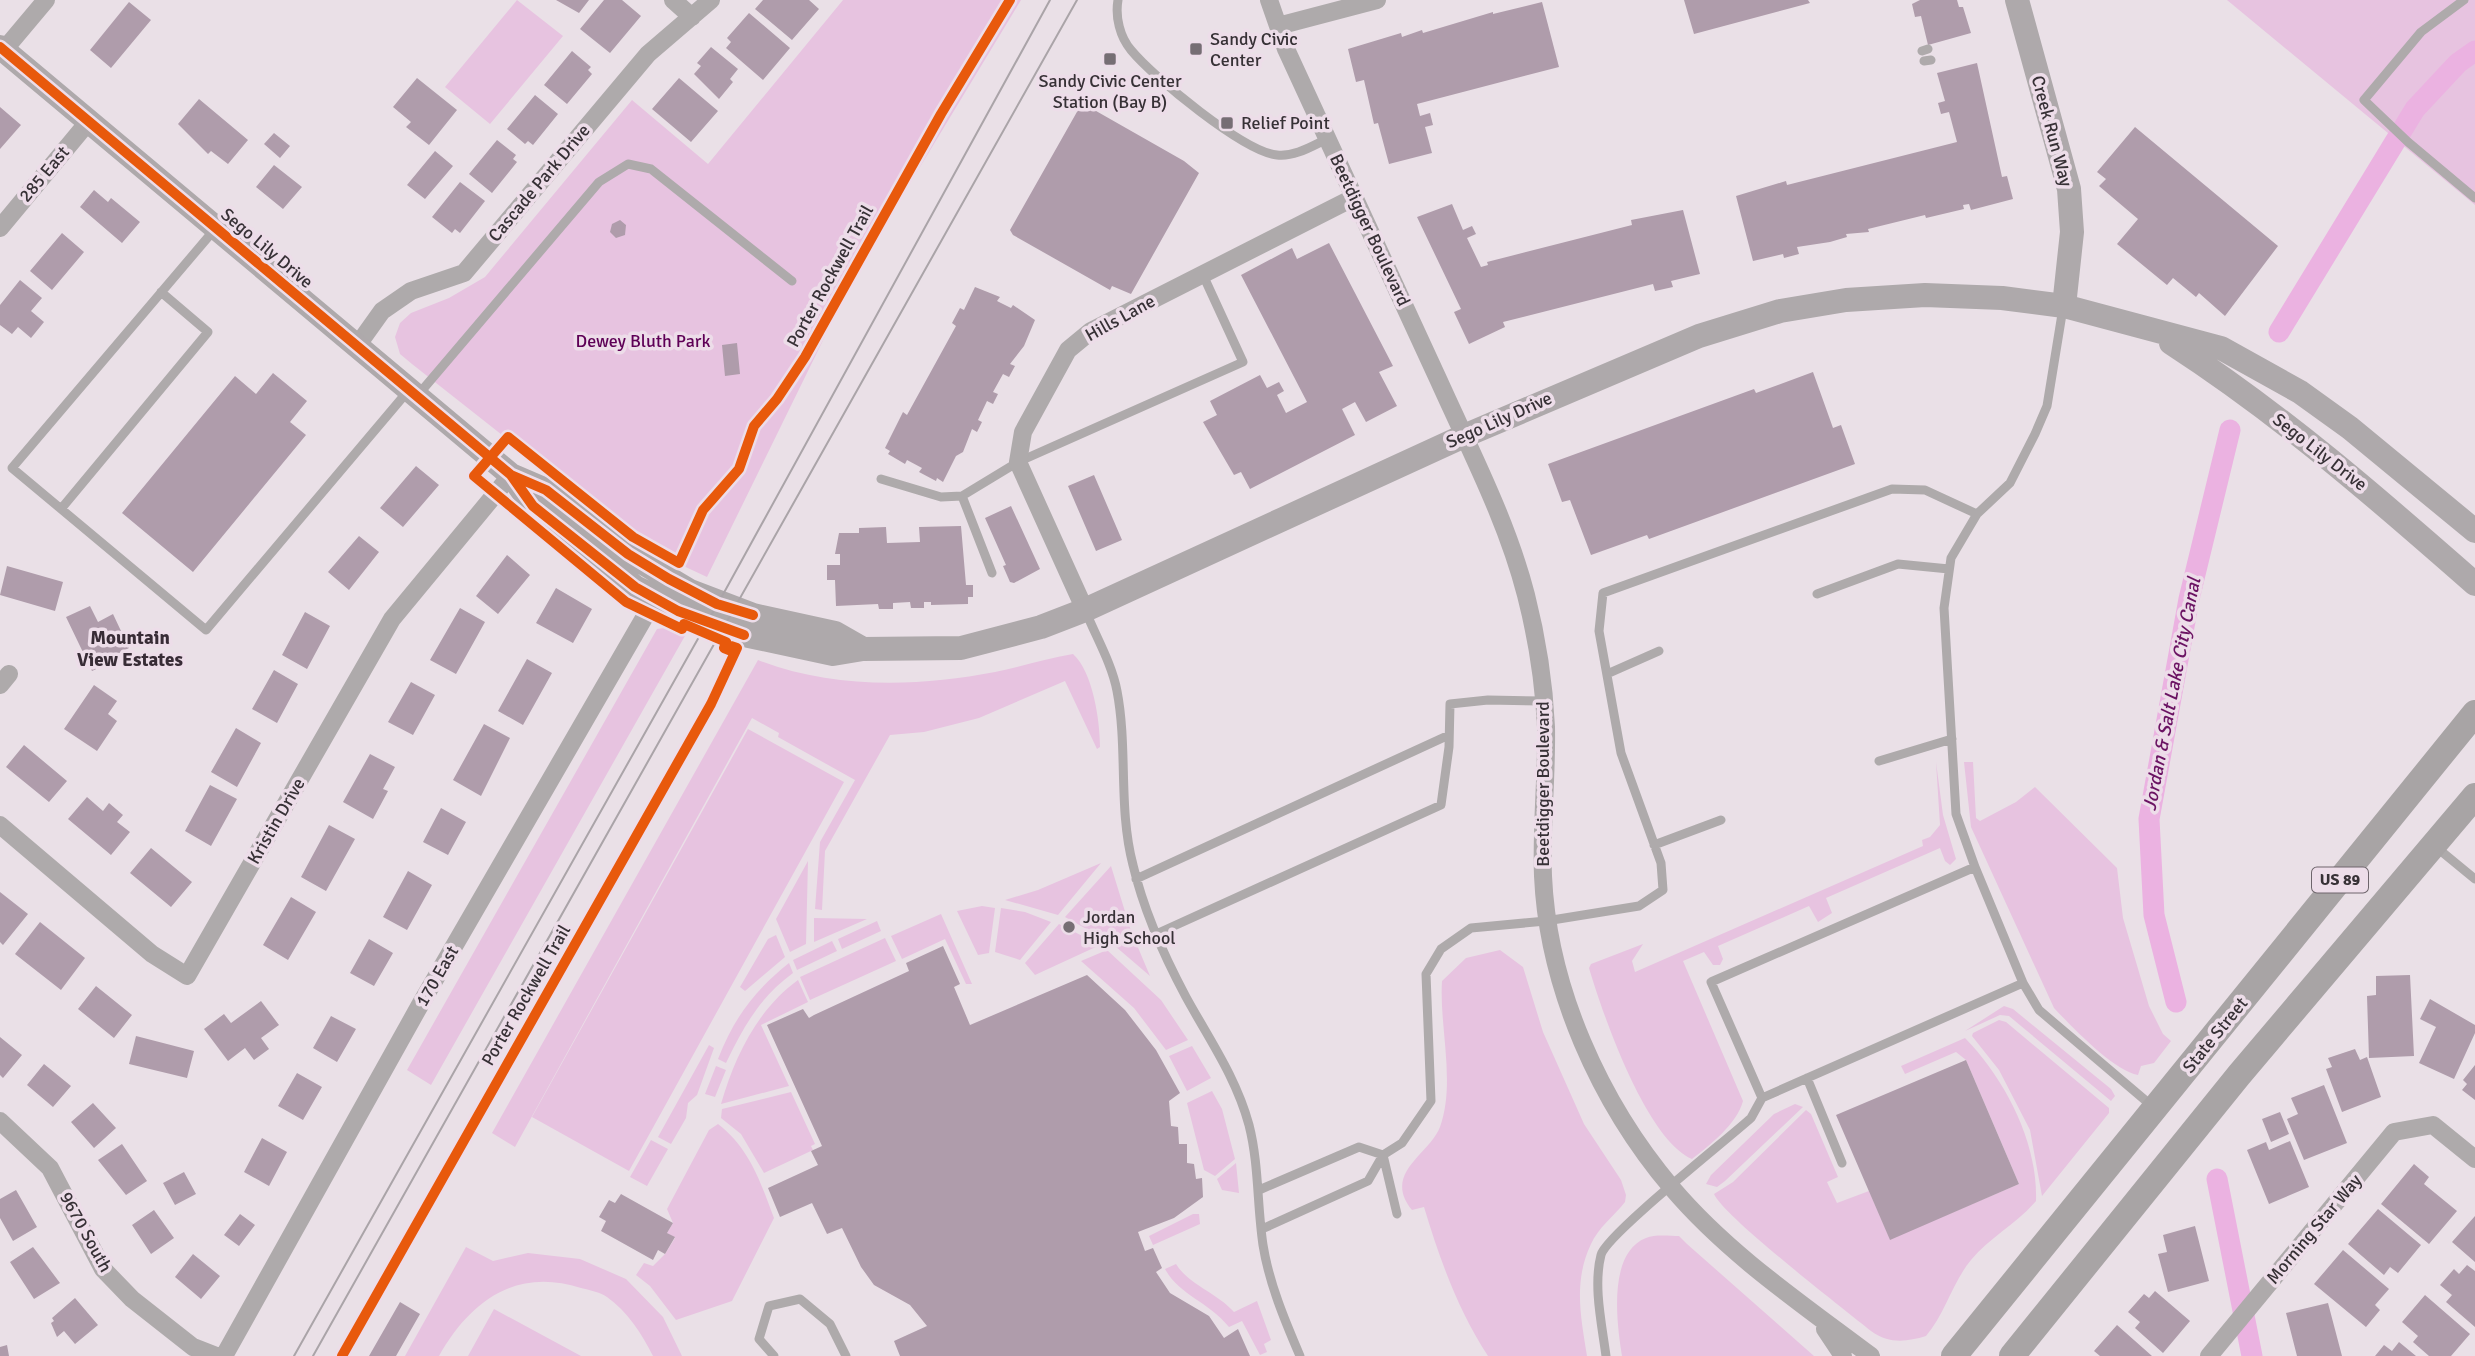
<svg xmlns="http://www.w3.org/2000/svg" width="2475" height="1356" viewBox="0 0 2475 1356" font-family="Signika,sans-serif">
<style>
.green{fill:#e7c3e0}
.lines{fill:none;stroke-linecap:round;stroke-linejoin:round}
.canal{stroke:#ebb2e1;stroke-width:21}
.building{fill:#af9cab}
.lane{stroke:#aeaaab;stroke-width:9}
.street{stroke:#aeaaab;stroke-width:18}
.secondary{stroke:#aea9ab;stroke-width:24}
.primary{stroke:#a8a4a5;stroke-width:26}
.tram{stroke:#aaa4a8;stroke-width:2}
.cycleway-casing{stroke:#eddde9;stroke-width:15}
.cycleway{stroke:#e8590c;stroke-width:10}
.poi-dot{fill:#766e74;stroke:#eddde9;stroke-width:2.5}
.labels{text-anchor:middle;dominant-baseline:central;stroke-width:7;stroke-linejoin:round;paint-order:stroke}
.shield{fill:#eddde9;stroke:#6e656c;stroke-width:2}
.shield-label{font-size:16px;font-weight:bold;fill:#373136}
.poi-label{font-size:18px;fill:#373136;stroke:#eddde9;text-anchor:start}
.street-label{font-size:18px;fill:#373136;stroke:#eddde9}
.park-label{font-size:18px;fill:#5e0056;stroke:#eddde9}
.neighbourhood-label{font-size:19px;font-weight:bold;fill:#382c36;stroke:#eddde9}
.water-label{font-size:19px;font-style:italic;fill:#6b1363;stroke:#eddde9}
</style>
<rect width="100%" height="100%" fill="#eae0e7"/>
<!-- green -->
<path class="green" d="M517,0L563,36L490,124L445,87Z
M843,0H1021L857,271L707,577L647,549L412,364L400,354L395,337L400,323L411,313L449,298L485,277L632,100L708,164Z
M2227,0H2475V205Z
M672,627L686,634L431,1085L407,1070L657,629Z
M1073,654C1093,672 1100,721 1100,747L1097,749L1065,681L979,718L924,732L890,735L825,851L822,910L815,909L820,842L855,780L778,737L779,733L752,718L515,1147L492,1133L758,660C832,689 918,687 995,672C1021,667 1047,658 1073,654Z
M748,729L844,782L629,1171L532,1117Z
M1936,762L1943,815L1956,859L1950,865L1945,861L1940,848L1826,898L1832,913L1818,922L1809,906L1718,946L1723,959L1720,965H1713L1704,952L1683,961L1743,1101C1737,1124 1710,1145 1692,1159C1646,1139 1603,1015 1589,968L1591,964L1643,944L1632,961L1635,972L1923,846L1922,840L1930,837L1940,825Z
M1964,762H1973L1976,818L1980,821L2016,802L2035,787L2117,868L2123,918L2149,1006L2163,1034L2171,1041L2154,1063L2141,1066L2138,1075C2114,1071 2072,1027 2054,1008L1971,827Z
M808,861L806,944L790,952L776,919Z
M1101,863L1058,915L1005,900L1038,890Z
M1111,866L1131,931L1108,941L1065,917Z
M982,906L995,908L989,953L978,955L957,911Z
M1001,908L1025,912L1051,922L1020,960L995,952Z
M941,914L972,984H966L945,939L902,959L891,936Z
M814,918L867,919L814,942Z
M877,921L881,931L842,949L838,939Z
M1059,924L1100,945L1035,975L1025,963Z
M776,935L785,957L745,991L740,987L768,939Z
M885,938L896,961L810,1000L800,977Z
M1134,938L1150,976L1115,946Z
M832,941L837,951L797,970L793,960Z
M1107,950L1161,1000L1188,1040L1166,1050L1134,1008L1081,961Z
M1500,950L1523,967L1543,1032L1584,1124L1621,1180L1626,1195L1625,1202C1614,1216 1598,1228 1591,1244C1573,1282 1581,1317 1587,1356H1488C1458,1310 1440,1260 1424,1207L1412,1210C1382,1173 1429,1155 1440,1127C1456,1082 1439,1027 1442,981L1466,958Z
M789,963L793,973C760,997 744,1026 726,1063L718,1059C734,1018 754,991 789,963Z
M798,980L808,1002L761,1025L789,1086L721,1104C735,1056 757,1010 798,980Z
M2004,1006L2013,1009L2111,1089L2115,1096L2111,1101L2009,1016L2000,1015L1965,1031Z
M1999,1020L2006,1022L2109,1108V1113L2042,1196L2030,1130L1999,1070L1972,1036L1973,1033Z
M1965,1038C2005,1079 2038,1142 2036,1201C2017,1224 1990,1237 1971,1260C1952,1283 1945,1314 1926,1336C1906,1342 1889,1344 1871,1331C1844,1309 1724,1217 1714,1194L1733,1182L1806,1110L1811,1114L1838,1177L1827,1182L1837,1203L1869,1191L1890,1239L2019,1184L1966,1060L1956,1052L1905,1074L1901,1066Z
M709,1045L714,1048L697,1095L688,1103L686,1118L671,1144L658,1137Z
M1192,1046L1211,1078L1187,1091L1169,1056Z
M716,1066L726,1070L715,1097L705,1094Z
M1212,1091L1222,1109L1235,1159L1215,1176L1204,1170L1187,1103Z
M791,1092L815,1144L811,1146L813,1150L764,1173L741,1134L721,1118L722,1109Z
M1795,1104L1803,1107L1725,1181L1717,1187L1706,1184L1711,1175L1774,1114Z
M718,1124C750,1149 760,1181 774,1218L732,1301L676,1320L650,1286L636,1275L644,1263L653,1266L665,1254L675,1238L667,1233L673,1223L667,1209L709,1130Z
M651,1140L668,1149L647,1186L630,1177Z
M1236,1163L1239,1193L1222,1190L1217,1179Z
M1193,1214H1199L1200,1224L1153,1245L1149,1236Z
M1679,1236L1687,1244L1814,1356H1622C1617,1325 1607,1253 1646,1238C1655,1234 1670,1236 1679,1236Z
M466,1247L493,1261L528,1253L580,1259L626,1279L663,1317L682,1356H653C642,1334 627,1311 607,1297C600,1292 589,1290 581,1288C516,1267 470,1301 439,1356H405Z
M1176,1264C1189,1285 1216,1292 1234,1312L1257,1301L1271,1340L1264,1344L1267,1352L1260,1355L1242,1321L1229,1327C1208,1301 1180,1296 1165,1269Z
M494,1309L581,1356H468Z"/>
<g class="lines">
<!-- canal -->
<path class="canal" d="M2279,332L2415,109L2458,63L2475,51
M2176,1002L2154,915L2149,819L2189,599L2230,430
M2217,1179L2252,1356"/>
</g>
<!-- building -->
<path class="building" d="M556,0H589L579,13Z
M604,0H622L641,16L610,53L580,29Z
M763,0H809L819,9L792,40L755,9Z
M1684,0H1808L1810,3L1694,34Z
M1920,0H1957L1959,7H1963L1971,33L1928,45L1921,16L1915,17L1912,4Z
M129,2L151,20L111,68L90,50Z
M1542,2L1559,67L1417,104L1420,116L1430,113L1433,125L1425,127L1432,153L1389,164L1378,123L1374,124L1364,80L1356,82L1348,49L1401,33L1402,37L1422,30L1423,33L1493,12V14Z
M749,13L790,48L763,80L726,48L731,42L727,38Z
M711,47L738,69L730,79L733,82L719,99L694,74L701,66L697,63Z
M572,51L591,67L588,70L592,74L567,104L544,85Z
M1977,63L2002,177L2007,176L2013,199L1971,210L1969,204L1963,205L1964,209L1926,218L1925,215L1868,229L1869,232L1846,234L1847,237L1830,242L1797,247L1799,254L1784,258L1783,254L1753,261L1736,196L1786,181L1787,185L1957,142L1949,112L1941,114L1938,103L1945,101L1937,73Z
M417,78L457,110L429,145L406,127L411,122L393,107Z
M679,78L718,111L691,142L652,109Z
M535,95L558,114L533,145L528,141L525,144L507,129Z
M199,99L248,140L228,164L211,151L208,154L178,124Z
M1082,103L1184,161L1199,173L1131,294L1112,286L1110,290L1013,235L1010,230Z
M0,107L21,125L0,149Z
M2135,127L2278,246L2225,316L2199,293L2196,297L2173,278L2167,285L2117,244L2138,219L2099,186L2106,179L2097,172Z
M274,133L290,146L280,158L264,144Z
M497,140L516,155L513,159L517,162L492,193L469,174Z
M435,151L453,166L425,199L407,185Z
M274,165L302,187L283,209L256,187Z
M460,182L485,201L460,233L455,229L452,233L432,217Z
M94,190L108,202L111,198L140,222L122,243L80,207Z
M1452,204L1463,230L1472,226L1476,234L1467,238L1481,267L1488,265L1487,262L1632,225L1631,220L1683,210L1700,274L1671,281L1673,287L1655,291L1653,284L1503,322L1505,327L1469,344L1454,312L1461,309L1417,217Z
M620,220L626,225L625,235L616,238L610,232L612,224Z
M62,233L84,252L52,290L30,271Z
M1329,243L1393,366L1379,372L1397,406L1366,422L1355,402L1342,409L1355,435L1250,489L1241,472L1234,475L1203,422L1217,415L1210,401L1260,375L1267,388L1279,382L1284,391L1277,395L1286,413L1307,402L1241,275L1292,248L1297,259Z
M20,280L42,298L31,311L44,322L31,338L18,327L12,334L0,325V305Z
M975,287L1000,297L997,301L1011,308L1013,305L1035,320L1024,346L1010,364L1015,366L1009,377L1003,374L993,392L998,394L993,404L987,401L978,420L982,422L977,432L972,429L963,452L956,456L943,482L937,478L936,481L919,472L922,468L907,460L905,464L888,454L890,451L885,448L903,412L907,415L956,326L952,323L960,308L964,310Z
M737,343L740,374L725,376L722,345Z
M1813,372L1833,428L1841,425L1855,464L1649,539L1647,535L1591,555L1570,500L1562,502L1548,464L1754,389L1756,393Z
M273,373L307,401L290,422L306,435L193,572L122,513L235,376L256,394Z
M416,466L439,485L403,527L380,508Z
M1094,475L1122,540L1096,551L1068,486Z
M1011,506L1040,569L1014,583L1010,582L1003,566L1006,565L985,518Z
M961,526L966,585H973V597H968V604L931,605V602H924V608H911L910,602L893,603V609H879L878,604L836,606L835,580H827V565H840V554H835L839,533H859V528L886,527L887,543L920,542L919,527Z
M359,536L379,552L349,590L328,572Z
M507,555L530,575L498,614L476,596Z
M7,566L63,582L55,611L0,595Z
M556,588L592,609L573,643L536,623Z
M90,606L98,622L113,614L129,648L117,654L120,658L92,671L66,617Z
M460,608L485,622L456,674L430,660Z
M305,612L330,626L307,669L282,655Z
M527,659L552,673L523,725L498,711Z
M274,670L298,684L277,723L252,709Z
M411,682L435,695L413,735L388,722Z
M94,685L117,701L108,714L117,721L97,751L64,729Z
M484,724L510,738L481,796L453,780Z
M236,728L261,743L237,787L211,772Z
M24,745L67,781L49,802L6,767Z
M370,754L395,767L383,789L388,791L373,819L343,802Z
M210,785L237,799L211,846L185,831Z
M87,797L103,811L109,803L123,815L117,822L130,832L111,855L68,819Z
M441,808L466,822L448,855L423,842Z
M329,825L355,839L326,891L301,877Z
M151,848L192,882L171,907L130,873Z
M408,871L432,885L407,930L383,917Z
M0,892L28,914L3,945L0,942Z
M291,897L316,912L288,960L263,945Z
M40,922L85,958L61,990L15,954Z
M369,939L393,953L374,986L350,973Z
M943,946L960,984L954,987L970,1025L1087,975L1125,1010L1156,1050L1180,1093L1169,1101L1171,1126L1178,1127L1179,1144H1187V1163L1194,1164L1196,1179L1202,1178L1203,1197L1174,1218L1138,1232L1145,1251L1153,1248L1162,1268L1156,1272L1170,1293L1209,1316L1224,1338L1238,1329L1250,1356H900L894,1341L927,1326L910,1305L874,1285L861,1267L842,1228L827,1234L812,1203L780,1217L768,1188L818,1165L811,1151L822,1146L767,1025L803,1009L809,1018L814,1015L909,971L906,963Z
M2410,975L2414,1056L2369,1058L2367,996L2376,995V976Z
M96,986L132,1015L114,1038L78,1009Z
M2430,999L2475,1025V1033L2454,1079L2419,1063L2436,1027L2420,1019Z
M261,1001L279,1025L261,1038L269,1049L254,1060L245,1048L228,1061L204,1029L224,1014L231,1023Z
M331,1016L356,1029L337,1062L313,1048Z
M136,1036L194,1051L187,1078L129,1064Z
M0,1037L22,1055L3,1078L0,1075Z
M2355,1049L2360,1060L2367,1057L2381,1097L2342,1112L2326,1069L2332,1067L2328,1058Z
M1966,1060L2019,1184L1890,1240L1836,1115Z
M44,1064L71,1086L53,1107L27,1085Z
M2475,1065V1100L2462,1090L2467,1084L2463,1080Z
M297,1073L322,1087L303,1120L278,1106Z
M2324,1085L2347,1143L2304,1160L2287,1119L2298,1114L2291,1098Z
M93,1103L116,1128L94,1148L71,1122Z
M2280,1112L2289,1134L2271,1142L2262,1119Z
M262,1138L287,1152L269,1186L244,1172Z
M2290,1141L2309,1187L2269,1204L2247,1150L2266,1142L2269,1150Z
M122,1144L147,1181L126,1195L98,1160Z
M2414,1164L2429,1177L2424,1184L2457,1211L2429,1244L2381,1204Z
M184,1172L196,1194L175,1205L163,1183Z
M16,1190L37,1227L13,1241L0,1218V1199Z
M621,1194L673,1223L667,1233L675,1237L665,1254L658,1250L653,1260L601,1231L606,1221L599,1217L609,1200L615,1203Z
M2378,1209L2421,1245L2398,1273L2390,1267L2384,1275L2348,1244Z
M154,1210L174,1238L151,1254L132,1225Z
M240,1214L255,1225L239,1246L224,1235Z
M2475,1216V1262L2452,1242Z
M2195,1226L2209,1281L2168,1292L2158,1254L2167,1252L2163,1235Z
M33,1247L60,1283L34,1299L10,1262Z
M2343,1250L2389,1289L2375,1305L2380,1310L2366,1327L2314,1284Z
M193,1254L220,1276L201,1299L175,1277Z
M2467,1265L2475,1271V1327L2446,1302L2452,1295L2440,1285L2454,1269L2459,1274Z
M2155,1291L2190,1321L2163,1353L2135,1328L2140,1322L2128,1312L2144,1294L2149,1298Z
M2425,1295L2470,1334L2451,1356H2429L2413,1342L2418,1336L2402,1322Z
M75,1298L98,1325L75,1344L64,1331L57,1337L51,1323L54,1321L52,1318Z
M400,1302L420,1314L396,1356H369Z
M2328,1303L2342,1356H2297L2286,1313Z
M2117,1325L2152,1356H2100L2094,1351Z
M2399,1342L2416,1356H2375L2384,1345L2392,1351Z
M7,1345L9,1356H0V1347Z"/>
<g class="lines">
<!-- lane -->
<path class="lane" d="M1118,0C1115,17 1120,37 1131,50C1153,77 1244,152 1277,155C1295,157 1312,146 1327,139
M2464,0L2421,32L2364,100L2408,142L2475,198
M1922,51L1928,49
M1924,61L1931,60
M215,229L12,468L206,630L408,391
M418,395L599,182L628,164L651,169L792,281
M881,479L941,497L962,496L1018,462L1243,362L1203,275
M962,496L992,573
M61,509L208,332L161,292
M1817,594L1898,564L1949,569
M1086,612C1096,637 1112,664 1117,691C1128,748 1118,808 1133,865C1144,912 1163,954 1186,997C1209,1039 1236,1077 1249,1125C1259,1164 1257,1205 1263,1245C1269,1283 1285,1321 1300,1356
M1607,674L1659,651
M1879,761L1952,739
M1654,845L1721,820
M2436,847L2475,879
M1975,867L1956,814L1944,608L1951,558L1977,514L2010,483L2035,434L2047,406L2063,308
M1136,879L1449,735
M1154,935L1441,805L1449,747L1450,704L1488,700L1544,701
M1807,1078L1842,1163
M1762,1098L2023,983
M1383,1155L1397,1214
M1259,1190L1359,1147L1383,1155
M1262,1229L1368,1181L1383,1155L1402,1143L1431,1101L1426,974L1441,949L1471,928L1546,921L1639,906L1663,890L1661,863L1621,753L1599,631L1603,593L1892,489L1925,490L1977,514
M774,1356L759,1339L769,1306L800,1299L830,1324L846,1356
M1606,1356C1602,1325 1593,1286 1601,1255C1606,1235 1728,1139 1751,1118L1762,1098L1711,982L1975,867L2023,983L2039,1010L2152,1106"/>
<!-- street -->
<path class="street" d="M673,0L692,17
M1269,0L1286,49C1337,160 1388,270 1439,381C1470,450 1507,521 1526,595C1537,638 1544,683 1546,727C1547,777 1541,826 1543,876C1548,988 1600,1103 1672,1188C1728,1254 1802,1304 1871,1356
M1278,26L1377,0
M4,50L46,0
M0,228L89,121
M357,346L382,311L411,291L464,273L648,54L711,0
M1085,610L1018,462L1023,432L1068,350L1091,331L1355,197
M0,685L9,674
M0,825L152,954L187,976L392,619L511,475
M0,1121L50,1168L103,1269L132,1299L193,1347L216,1356
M1825,1329L1843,1356
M224,1356L420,1005L655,599
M2209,1356L2394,1132L2433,1125L2475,1159"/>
<!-- secondary -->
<path class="secondary" d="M2017,0L2069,189L2072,232L2064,306
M0,47L511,475L533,506L635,587L707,622L744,635L833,654L863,649L961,648L1041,627L1085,610L1464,436L1699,336L1780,311L1846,300L1925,295L2002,298L2064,306L2221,348L2300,392L2350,428L2475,531
M2171,343C2282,415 2376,497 2475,584
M511,475L546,490L628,554L690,591L753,615L835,633L863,649"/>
<!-- primary -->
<path class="primary" d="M1954,1356L2475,713
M2012,1356L2239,1075L2475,796"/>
<!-- tram -->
<path class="tram" d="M294,1356L726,589L1050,0
M313,1356L1077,0"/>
<defs>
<path id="cycleway" d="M0,47L511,475L533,506L635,587L678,611L744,635
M511,475L546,490L628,554L669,579L717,604L753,615
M342,1356L711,704L737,648L731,646L729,650L724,648L726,642L684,624L682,629L626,602L474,476L508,437L633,537L679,563L703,510L739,469L754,426L777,399L805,357L941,114L1010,0"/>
</defs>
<!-- cycleway casing -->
<use href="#cycleway" class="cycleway-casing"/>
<!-- cycleway -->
<use href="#cycleway" class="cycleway"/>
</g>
<!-- markers -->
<g class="poi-dot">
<rect x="1189" y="42" width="14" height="14" rx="3.5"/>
<rect x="1103" y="52" width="14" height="14" rx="3.5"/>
<rect x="1220" y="116" width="14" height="14" rx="3.5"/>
<circle cx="1069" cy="927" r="7"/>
</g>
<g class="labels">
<!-- shield labels -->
<rect class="shield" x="2312" y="867.5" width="56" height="25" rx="5"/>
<g class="shield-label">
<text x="2340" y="880">US 89</text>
</g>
<!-- poi labels -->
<g class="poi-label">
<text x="1210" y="39">Sandy Civic<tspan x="1210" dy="21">Center</tspan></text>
<text x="1110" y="81" text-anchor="middle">Sandy Civic Center<tspan x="1110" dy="21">Station (Bay B)</tspan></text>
<text x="1241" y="123">Relief Point</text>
<text x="1083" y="917">Jordan<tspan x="1083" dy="21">High School</tspan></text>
</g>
<!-- street labels -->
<g class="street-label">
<text transform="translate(2052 131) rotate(75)">Creek Run Way</text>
<text transform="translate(44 174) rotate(-50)">285 East</text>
<text transform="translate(539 183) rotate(-50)">Cascade Park Drive</text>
<text transform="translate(1370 230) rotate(65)">Beetdigger Boulevard</text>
<text transform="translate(267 248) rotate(40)">Sego Lily Drive</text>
<text transform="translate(830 276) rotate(-61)">Porter Rockwell Trail</text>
<text transform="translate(1120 318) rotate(-29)">Hills Lane</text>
<text transform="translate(1499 420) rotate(-24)">Sego Lily Drive</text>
<text transform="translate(2320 452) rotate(38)">Sego Lily Drive</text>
<text transform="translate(1543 784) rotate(-90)">Beetdigger Boulevard</text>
<text transform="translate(276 821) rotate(-60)">Kristin Drive</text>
<text transform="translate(437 976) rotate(-60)">170 East</text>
<text transform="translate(526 995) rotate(-60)">Porter Rockwell Trail</text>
<text transform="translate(2215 1035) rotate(-51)">State Street</text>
<text transform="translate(2314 1229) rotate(-50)">Morning Star Way</text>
<text transform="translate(86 1232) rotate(61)">9670 South</text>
</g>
<!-- park labels -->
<g class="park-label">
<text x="643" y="341">Dewey Bluth Park</text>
</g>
<!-- neighbourhood labels -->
<g class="neighbourhood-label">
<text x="130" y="638">Mountain<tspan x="130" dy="22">View Estates</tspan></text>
</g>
<!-- water labels -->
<g class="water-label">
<text transform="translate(2172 694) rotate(-79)">Jordan &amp; Salt Lake City Canal</text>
</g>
</g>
</svg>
